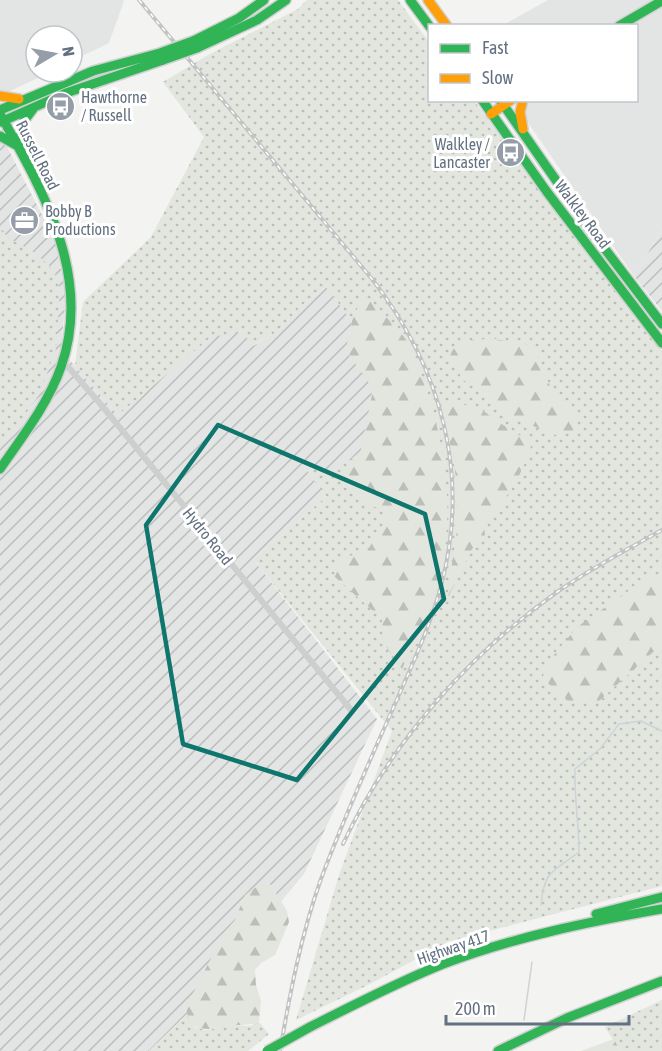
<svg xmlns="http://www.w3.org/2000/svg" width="662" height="1051" viewBox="0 0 662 1051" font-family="'Asap Condensed',sans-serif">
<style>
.built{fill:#e3e5e4}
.industrial{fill:url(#industrial-furrows)}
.grass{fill:url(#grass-dots)}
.forest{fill:url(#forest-firs)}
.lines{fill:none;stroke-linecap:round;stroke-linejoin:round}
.stream{stroke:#cdd3d7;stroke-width:1.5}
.fast-casing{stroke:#cfd0d0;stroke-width:12}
.slow-casing{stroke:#cfd0d0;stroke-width:12}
.street{stroke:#cdcece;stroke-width:6}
.fast{stroke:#30b455;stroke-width:9}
.slow{stroke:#ff9f0a;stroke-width:9}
.rail-casing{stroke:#c2c3c3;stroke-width:4}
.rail{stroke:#fff;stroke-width:1.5;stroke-dasharray:4.5;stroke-linecap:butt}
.fast-bridge-casing{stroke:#cfd0d0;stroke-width:12;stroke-linecap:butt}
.fast-bridge{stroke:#30b455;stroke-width:9}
.marked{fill:none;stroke:#0f766e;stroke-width:4.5;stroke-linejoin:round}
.labels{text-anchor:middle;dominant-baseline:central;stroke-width:6;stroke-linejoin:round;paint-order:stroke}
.poi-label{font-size:16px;fill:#637081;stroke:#fff;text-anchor:start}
.street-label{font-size:16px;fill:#637081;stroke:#fff}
</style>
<defs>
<pattern id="industrial-furrows" width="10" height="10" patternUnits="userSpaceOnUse" patternTransform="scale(1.5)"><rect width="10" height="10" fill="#e3e5e4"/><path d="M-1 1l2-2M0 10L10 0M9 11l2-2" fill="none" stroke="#bcbebe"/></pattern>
<pattern id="grass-dots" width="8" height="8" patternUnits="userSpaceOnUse" patternTransform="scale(1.5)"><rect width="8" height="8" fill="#e2e6df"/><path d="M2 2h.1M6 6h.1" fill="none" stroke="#bbbfba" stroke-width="1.8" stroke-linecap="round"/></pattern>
<pattern id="forest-firs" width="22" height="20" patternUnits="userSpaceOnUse" patternTransform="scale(1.5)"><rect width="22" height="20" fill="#e2e6df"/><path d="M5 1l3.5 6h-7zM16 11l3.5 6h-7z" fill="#bbbfba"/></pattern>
</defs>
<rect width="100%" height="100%" fill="#f3f3f1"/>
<!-- built -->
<path class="built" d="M0,0H123L124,1L109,43L72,61V36H36V72H50L0,96Z
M548,0H662V230L634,276L513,101L636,100V26H501Z"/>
<!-- industrial -->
<path class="industrial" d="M0,142L5,143L55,240L66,295L61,350L118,415L211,336L243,332L253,346L278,331L301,306L326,287L352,321L346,351L368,380L372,395L362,451L328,476L314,464L307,470L326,497L253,559L377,719L304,874L187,1014L149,1051H0Z
M662,230V311L634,276Z"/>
<!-- grass -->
<path class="grass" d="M307,0H398L429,42L430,100L474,101L662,351V886L447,942L372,983L296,1020L339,875L392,731L253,559L326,497L306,469L314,464L328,475L362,451L372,395L368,380L346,351L352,321L326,287L301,306L278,331L252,346L243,332L211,337L118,415L75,366L83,302L151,237L204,137L163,82L208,55L298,9Z
M0,226L7,237L32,251L49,265L57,278L60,289L56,349L39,395L0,449Z
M662,1000V1051H620L605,1027Z
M187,1014L195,1027L206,1030L234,1025L250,1026L259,1022L269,1034L248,1051H149Z"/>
<!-- forest -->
<path class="forest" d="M367,298C382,314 399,327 410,346C415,355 418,366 421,376C445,437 455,508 441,573C435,606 416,639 402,669L383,642L382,619L335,577L337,558L366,553L384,523L386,510C361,505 357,495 343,475L359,459L372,395L368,380L346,351L352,321L360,302Z
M493,338C505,343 519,339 529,346C543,356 542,374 551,387C562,403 572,401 578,424L575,430L554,435L522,421L509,418L473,386L463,380L450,357C454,338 478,341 493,338Z
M446,401L480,408L495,420L532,443C519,481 511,494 483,523L485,535L472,549L448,597C450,567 458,539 458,509C458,474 449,438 441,404Z
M662,575V644L599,701L571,703L543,679L544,667L577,627L650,576Z
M270,884L287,911L289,922L275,955L261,963L255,970L256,985L261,1001L259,1022C249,1026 241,1024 231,1026C210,1029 189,1036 186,1007L224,933L235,920L245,895L259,885Z
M614,1039L620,1051H581Z"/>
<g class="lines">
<!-- stream -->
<path class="stream" d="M541,905C544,870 553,872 579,852C579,824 574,797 575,769L600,749L619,724L641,721L662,731
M524,1020L532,962"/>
<defs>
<path id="fast" d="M410,0L430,27
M619,26L660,2
M193,41L239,18L264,0
M197,48L257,20L286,0
M482,100L547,192L662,343
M500,100L592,232L662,324
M0,110L93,71L160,53
M0,114C43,191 93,277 61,367C48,404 22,437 0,469
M1,122L66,93L163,60
M0,136L16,145
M21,148V125L33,109
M596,914L662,897
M310,1027C354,1005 398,982 443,964C514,937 588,922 662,909
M498,1051L567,1018L662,981"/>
<path id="slow" d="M428,0L447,26
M0,96L19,99
M523,100L520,112L523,129
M491,114L511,100"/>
</defs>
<!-- fast casing -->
<use href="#fast" class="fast-casing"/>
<!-- slow casing -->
<use href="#slow" class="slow-casing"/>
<!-- street -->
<path class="street" d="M63,365L69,368L103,407L351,710"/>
<!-- fast -->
<use href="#fast" class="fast"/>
<!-- slow -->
<use href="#slow" class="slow"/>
<defs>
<path id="rail" d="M139,0L372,279C441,368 471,474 441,586C430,627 412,665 395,704C369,762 343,820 321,879C301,935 290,993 280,1051
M343,844C390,743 469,654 560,590C592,568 628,549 662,530"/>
</defs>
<!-- rail casing -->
<use href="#rail" class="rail-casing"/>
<!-- rail -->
<use href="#rail" class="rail"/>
<defs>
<path id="fast-bridge" d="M160,53L193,41
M163,60L197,48
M267,1051L310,1027"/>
</defs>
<!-- fast-bridge casing -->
<use href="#fast-bridge" class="fast-bridge-casing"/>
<!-- fast-bridge -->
<use href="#fast-bridge" class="fast-bridge"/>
</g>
<!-- marked area -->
<path class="marked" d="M218,425L425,514L444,599L297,780L183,744L146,525Z"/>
<!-- icons -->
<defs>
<symbol id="bus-disc" viewBox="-11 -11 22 22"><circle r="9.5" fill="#959ea8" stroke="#fff"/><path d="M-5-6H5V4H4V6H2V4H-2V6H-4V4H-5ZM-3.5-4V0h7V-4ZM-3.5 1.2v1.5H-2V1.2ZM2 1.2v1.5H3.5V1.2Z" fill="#fff"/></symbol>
<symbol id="office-disc" viewBox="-11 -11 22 22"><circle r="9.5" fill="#959ea8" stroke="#fff"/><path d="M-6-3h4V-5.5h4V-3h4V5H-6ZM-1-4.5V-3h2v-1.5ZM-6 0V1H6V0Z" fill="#fff"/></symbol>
</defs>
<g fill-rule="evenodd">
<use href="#bus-disc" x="44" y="90" width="33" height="33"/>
<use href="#bus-disc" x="494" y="136" width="33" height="33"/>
<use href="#office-disc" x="8" y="204" width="33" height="33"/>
</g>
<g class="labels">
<!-- poi labels -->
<g class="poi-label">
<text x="81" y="97">Hawthorne<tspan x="81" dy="18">/ Russell</tspan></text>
<text x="490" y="144" text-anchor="end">Walkley /<tspan x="490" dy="18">Lancaster</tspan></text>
<text x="45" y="211">Bobby B<tspan x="45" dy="18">Productions</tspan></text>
</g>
<!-- street labels -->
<g class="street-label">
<text transform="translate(38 155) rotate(63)">Russell Road</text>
<text transform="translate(583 214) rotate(53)">Walkley Road</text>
<text transform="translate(208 536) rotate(51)">Hydro Road</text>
<text transform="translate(453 947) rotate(-19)">Highway 417</text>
</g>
</g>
<!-- legend -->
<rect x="428" y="24" width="210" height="78" fill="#ffffff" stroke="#c1c6cd" stroke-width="1.5"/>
<rect x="440" y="44" width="30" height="9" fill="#30b455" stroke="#c1c6cd" stroke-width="1.5"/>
<text x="482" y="54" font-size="18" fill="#637081">Fast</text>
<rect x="440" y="74" width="30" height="9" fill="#ff9f0a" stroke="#c1c6cd" stroke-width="1.5"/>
<text x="482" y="84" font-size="18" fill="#637081">Slow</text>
<!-- north arrow -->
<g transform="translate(54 54) rotate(80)"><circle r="28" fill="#ffffff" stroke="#c1c6cd" stroke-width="1.5"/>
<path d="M0-4.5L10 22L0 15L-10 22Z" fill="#959ea8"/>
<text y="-9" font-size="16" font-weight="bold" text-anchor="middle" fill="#637081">N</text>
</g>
<!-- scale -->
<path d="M446 1015v9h183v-9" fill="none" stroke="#637081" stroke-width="3"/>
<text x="455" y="1015" font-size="18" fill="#637081" stroke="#ffffff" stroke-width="4.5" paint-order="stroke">200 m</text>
</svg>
